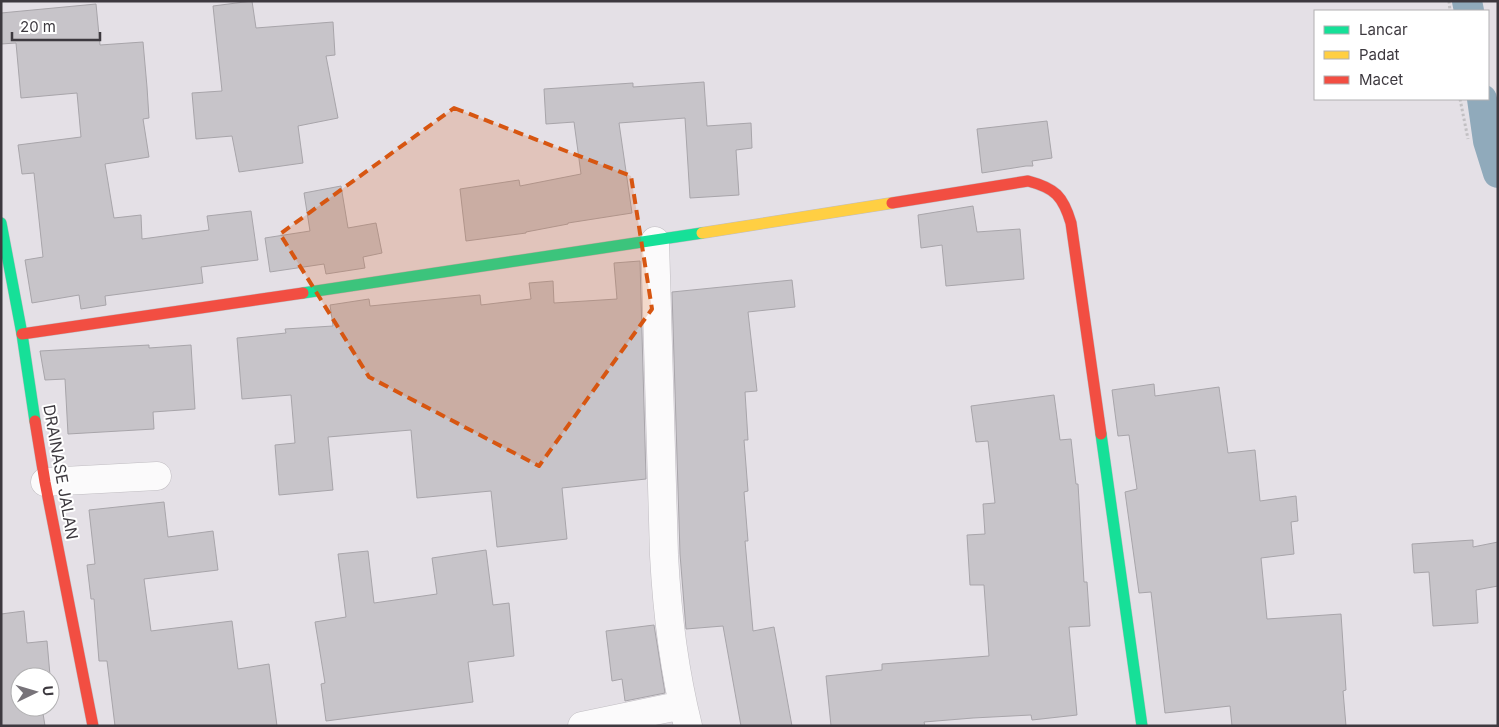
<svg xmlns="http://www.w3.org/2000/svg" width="1499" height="727" viewBox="0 0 1499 727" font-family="Inter,sans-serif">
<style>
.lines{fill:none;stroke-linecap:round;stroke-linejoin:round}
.canal{stroke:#90aabb;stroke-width:30}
.building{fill:#c7c4c9;stroke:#a8a5aa}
.street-casing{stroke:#c0bdc2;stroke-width:29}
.fast-casing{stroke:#c0bdc2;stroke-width:12}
.slow-casing{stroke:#c0bdc2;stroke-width:12}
.jam-casing{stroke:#c0bdc2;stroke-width:12}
.path{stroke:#c2c0c3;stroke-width:3;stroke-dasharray:2.5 2.5;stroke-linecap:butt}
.street{stroke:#fbfafb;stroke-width:28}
.fast{stroke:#16e098;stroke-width:11}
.slow{stroke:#ffcf43;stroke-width:11}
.jam{stroke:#f24e42;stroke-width:11}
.marked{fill:#d75611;fill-opacity:0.2;stroke:#d75611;stroke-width:4;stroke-dasharray:10 6;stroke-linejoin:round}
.labels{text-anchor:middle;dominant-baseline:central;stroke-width:4;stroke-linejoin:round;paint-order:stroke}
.street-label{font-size:16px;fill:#3d393f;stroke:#fff}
</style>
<rect width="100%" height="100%" fill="#e4e0e6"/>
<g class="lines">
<!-- canal -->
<path class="canal" d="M1467,1L1469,11
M1482,99L1488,141L1498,173"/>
</g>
<!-- building -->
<path class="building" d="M252,1L256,28L333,22L335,55L326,56L338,118L298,126L303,163L239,172L232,136L196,139L192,93L222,91L213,6Z
M96,4L100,45L143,42L147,87L149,118L143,119L149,157L105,164L114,218L141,215L142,239L209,230L207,216L251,211L258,260L201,267L203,283L105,296L106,305L81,309L79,295L32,303L25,260L43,257L34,173L22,174L18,145L81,137L77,93L21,98L16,43L1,44V13Z
M704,82L707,126L751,123L752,148L736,150L739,195L690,198L685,118L619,123L632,213L568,223V224L526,232V233L466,241L460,189L519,180L520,186L581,174L574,122L546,124L544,89L633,83V87Z
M1047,121L1052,158L1032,161L1033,166H1026L982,173L977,129Z
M341,186L348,228L376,223L382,253L363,257L365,268L326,274L324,264L270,272L265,238L310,231L304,193Z
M973,206L977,232L1020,229L1024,279L946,286L942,245L921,248L918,215Z
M640,261L646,479L562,488L567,539L497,547L491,491L417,498L411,430L328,437L333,490L279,495L275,445L295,443L291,395L242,399L237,338L286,333L285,329L333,326L330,305L369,299L370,306L480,295L481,305L531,299L529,283L553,281L554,303L617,299L614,263Z
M792,280L795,307L748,312L757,391L745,392L748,440H744L748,491L744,492L748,541H745L753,631L774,627L792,726H741L723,626L686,629L680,554L672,292Z
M149,345V348L191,345L195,409L153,412L154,429L68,434L65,379L45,380L40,351Z
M1154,384L1155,396L1219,387L1228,453L1255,450L1260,501L1296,496L1298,521L1291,522L1294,554L1261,558L1267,619L1341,614L1346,690L1343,691L1346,726H1232L1230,706L1165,713L1151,592L1139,593L1125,492L1137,489L1129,435L1118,436L1112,390Z
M1054,395L1060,440L1071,439L1076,484H1078L1084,582H1087L1090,626L1069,627L1077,715L1032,720L1031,715L973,718L924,722L925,726H831L826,676L882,670V664L989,656L984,585H970L967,535L985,534L983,504L995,503L988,441L976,442L971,406Z
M164,502L168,537L213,531L218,570L144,579L151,631L232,621L238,669L269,664L277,726H115L107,661H99L94,599H91L87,565L95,564L89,510Z
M1473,540V547L1498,542V586L1476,590L1478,623L1433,626L1429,572L1414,573L1412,544Z
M486,550L493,605L509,603L514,656L468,662L473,702L326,721L321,684L325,683L315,622L346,617L338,554L368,551L374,603L437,594L432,558Z
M24,611L27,643L47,641L52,698L50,699V677H20V707H42L45,726H1V614Z
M654,625L665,693L625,701L622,679L612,681L606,631Z"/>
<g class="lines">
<defs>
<path id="street" d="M655,241L664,555C667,612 674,670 688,726
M45,482L157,476
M582,726L683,705"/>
<path id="fast" d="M1,223L22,334L35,421
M303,293L702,233
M1101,434L1142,726"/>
<path id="slow" d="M702,233L892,203"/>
<path id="jam" d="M892,203L1028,181C1055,188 1063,196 1071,223L1101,434
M22,334L303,293
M35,421L45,482L93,726"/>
</defs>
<!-- street casing -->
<use href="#street" class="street-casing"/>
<!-- fast casing -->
<use href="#fast" class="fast-casing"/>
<!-- slow casing -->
<use href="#slow" class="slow-casing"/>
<!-- jam casing -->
<use href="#jam" class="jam-casing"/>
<!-- path -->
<path class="path" d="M1449,1L1450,11
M1460,99L1468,139"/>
<!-- street -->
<use href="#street" class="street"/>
<!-- fast -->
<use href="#fast" class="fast"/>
<!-- slow -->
<use href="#slow" class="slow"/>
<!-- jam -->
<use href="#jam" class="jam"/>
</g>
<!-- marked area -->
<path class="marked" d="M454,108L631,176L652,309L539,466L369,377L280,234Z"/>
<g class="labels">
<!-- street labels -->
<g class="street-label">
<text transform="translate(61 472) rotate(80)">DRAINASE JALAN</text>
</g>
</g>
<!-- border -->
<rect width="1499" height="727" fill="none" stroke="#3d393f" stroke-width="5"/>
<!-- legend -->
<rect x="1314" y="10" width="175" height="90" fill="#ffffff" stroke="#b1b0b2"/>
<rect x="1324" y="26" width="25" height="8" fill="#16e098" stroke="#b1b0b2"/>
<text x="1359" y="35" font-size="15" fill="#3d393f">Lancar</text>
<rect x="1324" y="51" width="25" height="8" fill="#ffcf43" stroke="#b1b0b2"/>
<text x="1359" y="60" font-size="15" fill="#3d393f">Padat</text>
<rect x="1324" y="76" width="25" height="8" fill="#f24e42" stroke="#b1b0b2"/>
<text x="1359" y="85" font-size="15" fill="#3d393f">Macet</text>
<!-- north arrow -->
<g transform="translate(35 692) rotate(85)"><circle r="24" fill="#ffffff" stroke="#b1b0b2"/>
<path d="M0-4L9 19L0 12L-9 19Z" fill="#777379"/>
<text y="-8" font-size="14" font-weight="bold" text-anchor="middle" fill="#3d393f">U</text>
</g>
<!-- scale -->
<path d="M12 32v8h88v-8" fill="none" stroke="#3d393f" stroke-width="2.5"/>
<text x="20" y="32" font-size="15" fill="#3d393f" stroke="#ffffff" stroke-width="4" paint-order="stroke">20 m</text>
</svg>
